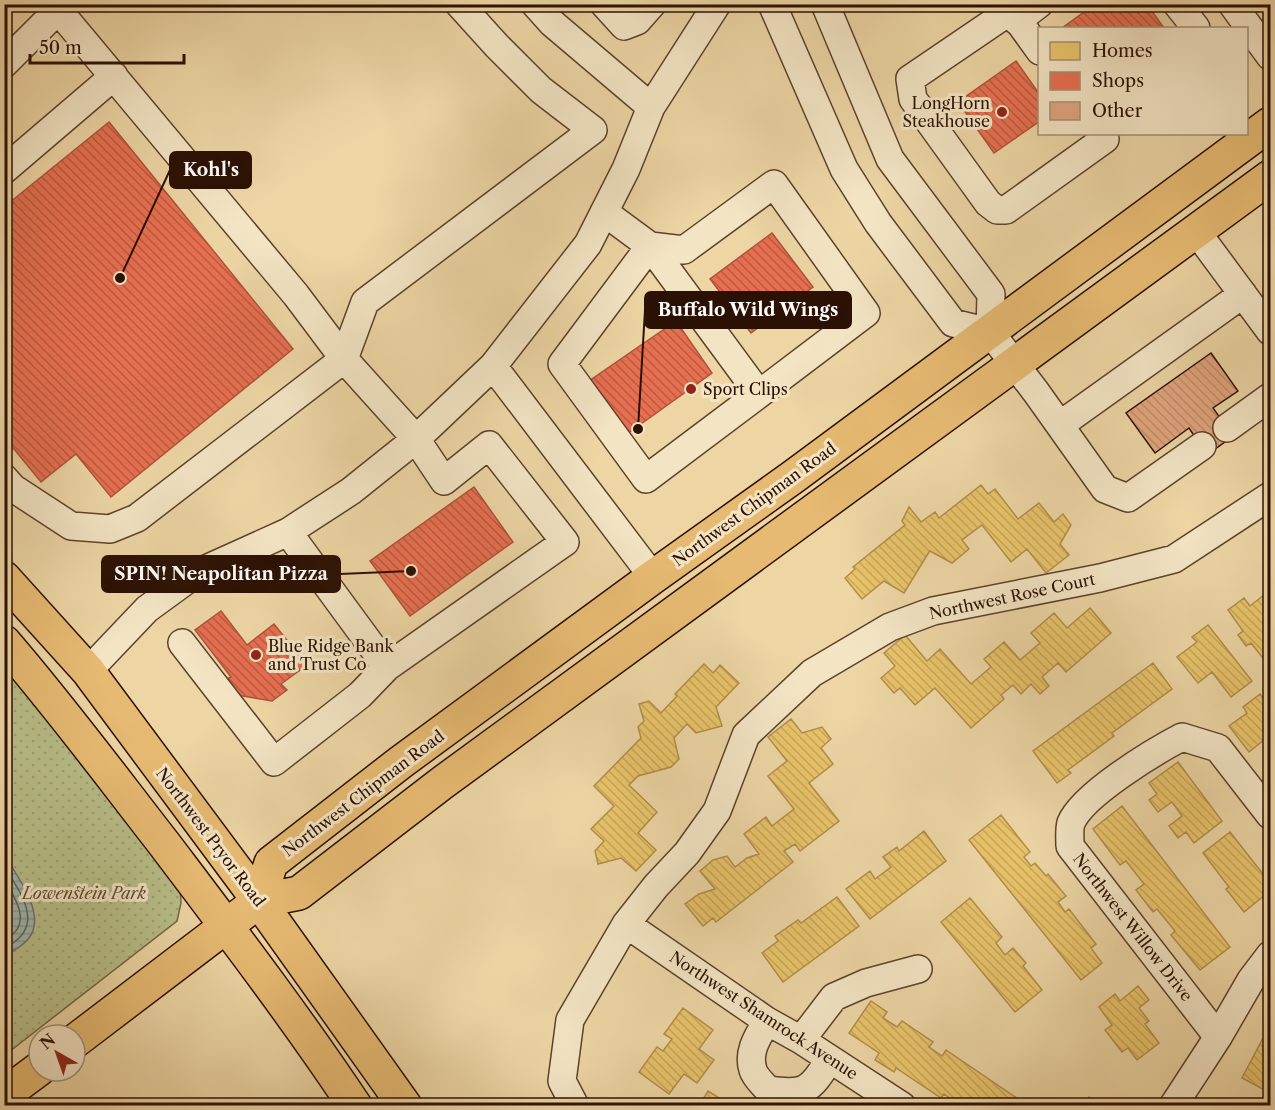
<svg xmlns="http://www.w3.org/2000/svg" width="1275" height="1110" viewBox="0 0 1275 1110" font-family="'Libre Caslon Text',serif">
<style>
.green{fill:url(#green-dots);stroke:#716746;stroke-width:1.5}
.water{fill:url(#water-rules);stroke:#6f746b;stroke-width:1.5}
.homes{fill:url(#homes-back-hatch);stroke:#b08e4b;stroke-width:1.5}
.shops{fill:url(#shops-back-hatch);stroke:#af533a;stroke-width:1.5}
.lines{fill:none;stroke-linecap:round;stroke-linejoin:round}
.shore{stroke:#64645a;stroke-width:1.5}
.building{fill:url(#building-back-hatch);stroke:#2b1104;stroke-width:1.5}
.minor-casing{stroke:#5c422c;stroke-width:30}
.major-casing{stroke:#2b1104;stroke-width:36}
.minor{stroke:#f3e4c4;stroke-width:27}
.major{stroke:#e6ba72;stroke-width:33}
.poi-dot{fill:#8f2418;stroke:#f3e4c4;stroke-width:2}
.labels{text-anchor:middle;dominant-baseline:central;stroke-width:6;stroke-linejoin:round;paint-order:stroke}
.poi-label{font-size:16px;fill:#2b1104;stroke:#f3e4c4;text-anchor:start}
.street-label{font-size:16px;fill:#2b1104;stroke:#f3e4c4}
.park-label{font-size:16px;font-style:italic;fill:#5c4d32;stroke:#f3e4c4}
.leader{fill:none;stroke:#2b1104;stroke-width:2}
.callout-dot{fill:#2b1104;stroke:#f3e4c4;stroke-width:2}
.callout{fill:#2b1104;stroke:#2b1104;stroke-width:2}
.callout-label{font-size:18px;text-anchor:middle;font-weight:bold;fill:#fff}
</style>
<defs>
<pattern id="green-dots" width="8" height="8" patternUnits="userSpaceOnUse" patternTransform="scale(1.5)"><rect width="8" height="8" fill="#b7bd87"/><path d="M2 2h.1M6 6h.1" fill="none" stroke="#9ea173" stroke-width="1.8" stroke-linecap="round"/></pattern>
<pattern id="water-rules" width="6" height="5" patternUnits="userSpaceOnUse" patternTransform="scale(1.5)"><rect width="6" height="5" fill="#9cb6af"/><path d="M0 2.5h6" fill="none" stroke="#879b95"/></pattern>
<pattern id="homes-back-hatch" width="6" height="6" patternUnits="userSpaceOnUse" patternTransform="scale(1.5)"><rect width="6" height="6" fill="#e9c46a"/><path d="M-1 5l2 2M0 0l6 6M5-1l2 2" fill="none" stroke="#c8a75a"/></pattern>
<pattern id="shops-back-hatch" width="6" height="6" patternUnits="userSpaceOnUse" patternTransform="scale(1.5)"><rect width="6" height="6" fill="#e76f51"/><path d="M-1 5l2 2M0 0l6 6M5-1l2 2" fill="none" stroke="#bb5a41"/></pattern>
<pattern id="building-back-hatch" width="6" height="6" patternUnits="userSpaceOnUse" patternTransform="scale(1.5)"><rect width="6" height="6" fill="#e0a47d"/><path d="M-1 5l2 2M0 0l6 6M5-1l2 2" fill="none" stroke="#c08c6a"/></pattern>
</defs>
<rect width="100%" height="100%" fill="#edd5a4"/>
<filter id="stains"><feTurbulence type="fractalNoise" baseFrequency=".00333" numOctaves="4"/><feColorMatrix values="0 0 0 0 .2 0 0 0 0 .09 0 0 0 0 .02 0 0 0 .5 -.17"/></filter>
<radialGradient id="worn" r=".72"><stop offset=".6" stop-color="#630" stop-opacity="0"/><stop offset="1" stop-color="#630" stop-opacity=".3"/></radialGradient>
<!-- green -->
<path class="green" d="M5,662L180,885L181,903L177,921L5,1055Z"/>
<!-- water -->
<path class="water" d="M4,855C17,875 48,916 28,939C22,947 13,951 5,955Z"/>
<!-- homes -->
<path class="homes" d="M981,485L988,494L995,489L1018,519L1039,503L1054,522L1063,514L1071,525L1060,544L1069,555L1046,573L1027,549L1011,562L982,525L962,540L969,549L952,563L930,551L929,552L904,593L884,581L862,599L845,578L855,569L853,567L905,525L902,521L909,507L921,522L935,512L939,518Z
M1269,591L1270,592V667L1251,643L1246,646L1238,635L1243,631L1228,610L1244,598L1250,606Z
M1090,608L1111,633L1066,672L1058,663L1042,677L1049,686L1040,694L1031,684L1021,694L1013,685L1001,695L1004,699L971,728L935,688L915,705L900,688L894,693L881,678L895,666L884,653L905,635L927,661L940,649L971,684L991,667L984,659L1004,642L1020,660L1040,643L1031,633L1054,613L1067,628Z
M1208,625L1252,681L1231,697L1212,672L1198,683L1177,657L1197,642L1192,637Z
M1153,663L1172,689L1112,733L1114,736L1068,770L1071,773L1057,783L1033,751Z
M704,664L713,673L720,665L739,683L716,707L722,726L696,733L687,724L674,738L679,759L671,767L638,776L629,785L657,812L638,833L656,850L636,871L621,858L598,864L595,851L604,841L591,829L614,806L594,786L641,738L638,727L644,721L639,704L649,701L661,713L677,696L675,694Z
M1260,694L1270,708V749L1264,740L1249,752L1229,726L1247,713L1243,707Z
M791,719L802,733L822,727L831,739L821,748L833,764L809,783L839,821L800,851L795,844L784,851L793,862L716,922L713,918L703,926L685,904L699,894L715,889L700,871L713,860L727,856L735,867L747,858L759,854L744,834L766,817L772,826L794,809L768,776L787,761L768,737Z
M1178,762L1222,821L1194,843L1186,832L1178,838L1169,826L1182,816L1172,802L1158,812L1149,800L1157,794L1149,783Z
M1122,806L1230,947L1200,970L1171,935L1175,931L1157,909L1153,912L1136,890L1144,884L1126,861L1120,865L1093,829Z
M1001,815L1030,852L1024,857L1031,866L1035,863L1046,876L1048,874L1066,896L1058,902L1065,912L1069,909L1096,944L1091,948L1102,963L1081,980L969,840Z
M924,831L946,861L870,919L846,889L870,871L875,879L891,867L883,857L897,847L899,851Z
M1230,832L1270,883V891L1244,912L1226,889L1229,887L1203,853Z
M837,897L859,926L783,982L762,953L778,941L775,936L798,920L801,923Z
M970,898L1002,937L996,943L1005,955L1013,948L1026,963L1023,966L1042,990L1015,1012L941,922Z
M1138,986L1149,1000L1139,1008L1149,1021L1145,1024L1159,1043L1137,1060L1128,1048L1122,1052L1105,1030L1112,1025L1099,1007L1115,994L1120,1001Z
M871,1001L887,1012L883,1018L897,1027L902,1021L933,1042L929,1047L942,1056L946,1050L1021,1101L1020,1106H960L944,1094L941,1098L896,1068L894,1072L875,1060L879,1053L849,1033Z
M683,1008L713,1030L699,1049L714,1060L697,1083L684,1074L669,1094L639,1072L657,1047L663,1051L672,1039L664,1034Z
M1263,1038L1270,1042V1093L1242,1078Z
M708,1091L732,1106H699Z
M1089,1097L1100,1106H1083Z"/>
<!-- shops -->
<path class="shops" d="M1095,4H1147L1164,28H1062Z
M1016,61L1040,95V121L994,153L958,102Z
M109,122L293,349L111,497L76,454L41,482L4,437V207Z
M772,233L813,287L751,333L710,279Z
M676,321L712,373L627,434L589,381Z
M474,487L513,542L410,616L370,561Z
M221,611L247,645L274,624L307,665L281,684L287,690L272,701L237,695L222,681L231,677L195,630Z"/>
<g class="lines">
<!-- shore -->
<path class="shore" d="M4,866C22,895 47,928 4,948
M4,880C17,900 33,926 4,940"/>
</g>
<!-- building -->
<path class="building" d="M1211,353L1238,391L1213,408L1233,436L1207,455L1189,428L1155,453L1126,413Z"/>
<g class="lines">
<defs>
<path id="minor" d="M53,4L296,295L344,359L416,439L444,481L489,445L565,542L387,667L288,532
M604,4L624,26L637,21L652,4
M772,4L844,169L878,223L953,323L990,332L1036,392L1105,489L1128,498L1202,446
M825,4L890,159L991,294L990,332
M1006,4L1040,51
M1177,4L1196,28
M1232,4L1270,56
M1010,11L910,79L913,99L988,203L997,210H1006L1105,139
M1017,21L1039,4
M4,64L64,4
M651,107L717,4
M4,170L114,76
M604,212L650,246L759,394L646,479L562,364L650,246L684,250L774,184L866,313L759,394
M1196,231L1270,331
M493,366L653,577
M1060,425L1243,294
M1227,428L1270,397
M4,478L13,488L71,526L110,529L137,518L344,359L365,302L593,130L541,90L497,46L459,4
M182,643L274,762L360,695L387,667
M88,671L147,609L195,574L288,532L351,491L416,439L493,366L588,244L626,169L651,107L552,23L535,4
M626,924L767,1021L801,1040L902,1106
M767,1021C758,1036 747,1052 753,1070C755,1077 763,1084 768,1090C807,1095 809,1091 830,1059
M1218,1037L1070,846C1070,839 1069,829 1071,823C1082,795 1155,751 1182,737L1218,748L1270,815
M801,1040L834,997L866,983L918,969
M575,1106L562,1081L570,1020L626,924L656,886L687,853L717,811L746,735L812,673L890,627L933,611L1100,578L1174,559L1270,496
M1173,1106L1218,1037L1251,980L1270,955"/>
<path id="major" d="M4,578L88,671L259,901L405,1106
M4,642C61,708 112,777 165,845C230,931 295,1016 355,1106
M259,901L271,863L401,762L653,577L793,477L1270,124
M75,1041L259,901L299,893L442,783L1270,177
M4,1095L39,1069"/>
</defs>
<!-- minor casing -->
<use href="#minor" class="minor-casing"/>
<!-- major casing -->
<use href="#major" class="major-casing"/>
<!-- minor -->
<use href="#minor" class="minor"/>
<!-- major -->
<use href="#major" class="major"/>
</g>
<!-- markers -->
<g class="poi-dot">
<circle cx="1002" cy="112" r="6"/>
<circle cx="691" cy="389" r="6"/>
<circle cx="256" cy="655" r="6"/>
</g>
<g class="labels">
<!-- poi labels -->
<g class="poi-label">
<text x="990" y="103" text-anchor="end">LongHorn<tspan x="990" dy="18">Steakhouse</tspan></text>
<text x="703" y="389">Sport Clips</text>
<text x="268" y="646">Blue Ridge Bank<tspan x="268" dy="18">and Trust Co</tspan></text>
</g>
<!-- street labels -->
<g class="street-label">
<text transform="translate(754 504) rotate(-36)">Northwest Chipman Road</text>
<text transform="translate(1012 596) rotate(-12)">Northwest Rose Court</text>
<text transform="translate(363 793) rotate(-37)">Northwest Chipman Road</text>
<text transform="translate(211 837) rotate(53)">Northwest Pryor Road</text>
<text transform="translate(1133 927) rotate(52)">Northwest Willow Drive</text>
<text transform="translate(764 1015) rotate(33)">Northwest Shamrock Avenue</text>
</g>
<!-- park labels -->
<g class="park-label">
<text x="84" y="893">Lowenstein Park</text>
</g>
</g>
<!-- callouts -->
<path class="leader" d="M120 278L170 170M638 429L645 310M411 571L340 574"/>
<g class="callout-dot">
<circle cx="120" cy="278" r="6"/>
<circle cx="638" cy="429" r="6"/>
<circle cx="411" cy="571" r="6"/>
</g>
<g class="callout">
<rect x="170" y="152" width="81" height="36" rx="6"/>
<rect x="645" y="292" width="206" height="36" rx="6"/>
<rect x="102" y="556" width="238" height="36" rx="6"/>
</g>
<g class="callout-label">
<text x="211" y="176">Kohl's</text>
<text x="748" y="316">Buffalo Wild Wings</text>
<text x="221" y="580">SPIN! Neapolitan Pizza</text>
</g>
<!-- margin -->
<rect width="1275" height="1110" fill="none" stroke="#edd5a4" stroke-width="24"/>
<rect x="6" y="6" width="1263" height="1098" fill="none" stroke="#2b1104" stroke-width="3"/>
<rect x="12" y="12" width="1251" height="1086" fill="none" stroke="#2b1104" stroke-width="1.5"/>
<!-- legend -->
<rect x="1038" y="27" width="210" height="108" fill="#f3e4c4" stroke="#a39077" stroke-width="1.5"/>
<rect x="1050" y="42" width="30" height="18" fill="#e9c46a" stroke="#a39077" stroke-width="1.5"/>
<text x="1092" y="57" font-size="18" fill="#2b1104">Homes</text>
<rect x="1050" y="72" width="30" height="18" fill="#e76f51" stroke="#a39077" stroke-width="1.5"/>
<text x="1092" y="87" font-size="18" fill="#2b1104">Shops</text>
<rect x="1050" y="102" width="30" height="18" fill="#e0a47d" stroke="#a39077" stroke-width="1.5"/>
<text x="1092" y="117" font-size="18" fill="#2b1104">Other</text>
<!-- north arrow -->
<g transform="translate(57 1053) rotate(320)"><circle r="28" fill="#f3e4c4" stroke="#a39077" stroke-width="1.5"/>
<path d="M0-4.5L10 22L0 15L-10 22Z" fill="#8f2418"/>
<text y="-9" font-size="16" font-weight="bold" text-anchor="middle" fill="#2b1104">N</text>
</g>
<!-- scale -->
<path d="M30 54v9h154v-9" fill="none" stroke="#2b1104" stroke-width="3"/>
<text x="39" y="54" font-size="18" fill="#2b1104" stroke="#f3e4c4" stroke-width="4.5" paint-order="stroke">50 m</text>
<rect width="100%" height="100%" filter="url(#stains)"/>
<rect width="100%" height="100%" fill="url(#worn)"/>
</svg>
